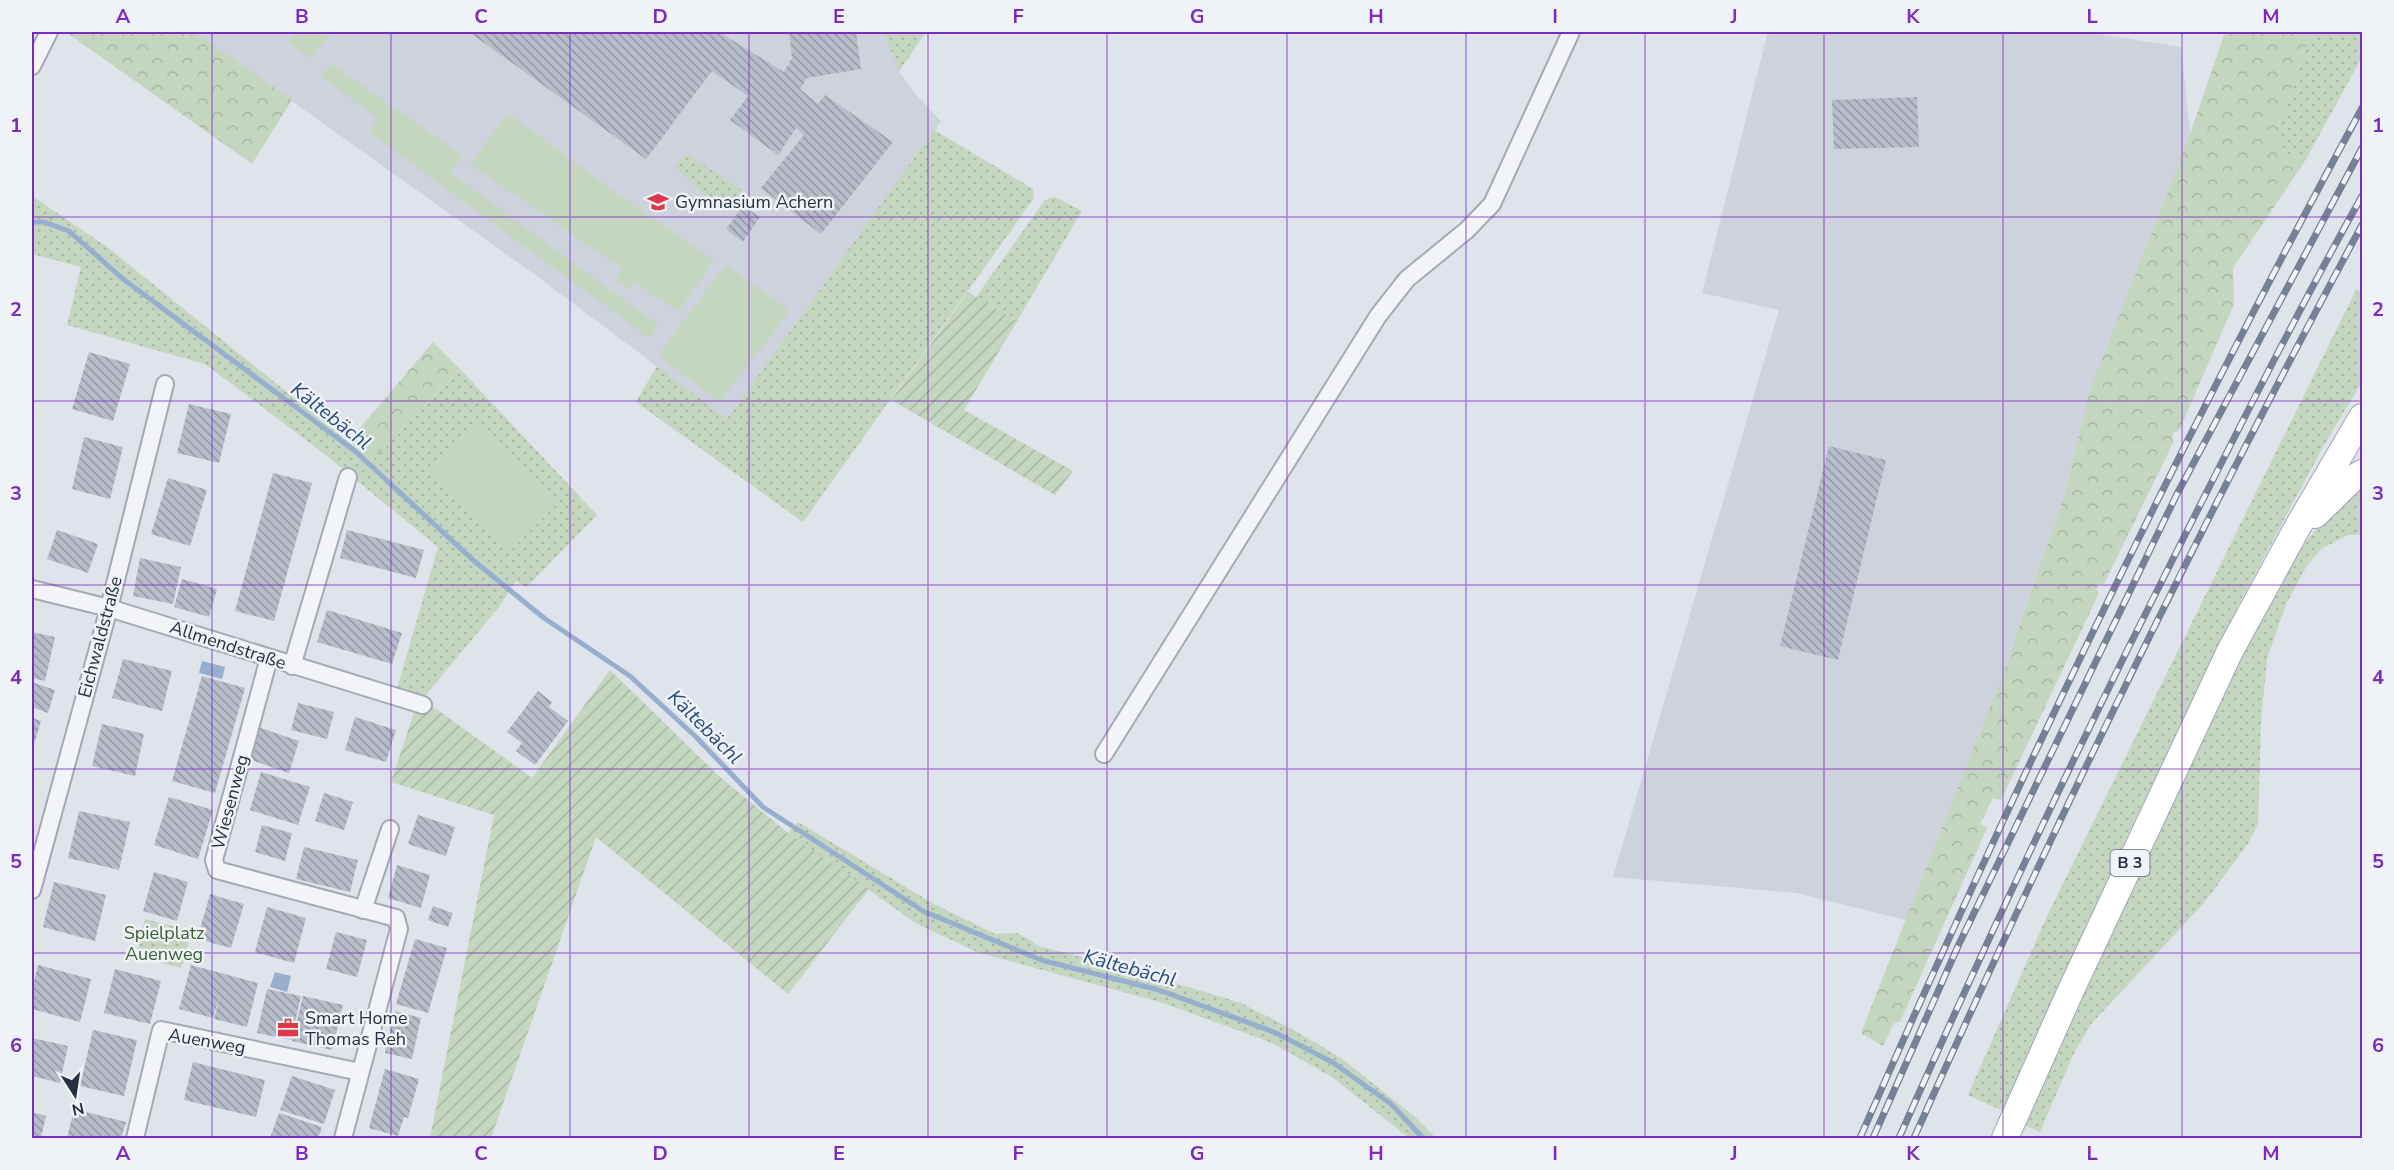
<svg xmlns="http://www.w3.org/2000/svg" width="2394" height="1170" viewBox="0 0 2394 1170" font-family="'Nunito Sans',sans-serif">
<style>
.built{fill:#cdd2dc}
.grass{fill:url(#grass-dots)}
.forest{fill:url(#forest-crowns)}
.garden{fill:url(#garden-furrows)}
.pitch{fill:#c4d5c0}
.water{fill:#97afce}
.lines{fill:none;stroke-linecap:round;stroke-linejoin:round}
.stream{stroke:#97afce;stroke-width:5}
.building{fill:url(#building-back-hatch)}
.minor-casing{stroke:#a4aab5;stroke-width:20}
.primary-casing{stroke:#9da7b7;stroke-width:28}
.minor{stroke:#f3f4f8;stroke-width:16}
.primary{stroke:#fff;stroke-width:26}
.rail-casing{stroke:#778195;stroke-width:7}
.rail{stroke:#eff2f7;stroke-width:4.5;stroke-dasharray:14;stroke-linecap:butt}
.grid{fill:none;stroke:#7b2cbf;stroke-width:1.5;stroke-opacity:0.55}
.labels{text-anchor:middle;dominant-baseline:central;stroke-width:5;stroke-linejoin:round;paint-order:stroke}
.shield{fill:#eff2f7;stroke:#626a79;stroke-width:1.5}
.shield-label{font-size:16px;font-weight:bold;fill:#263043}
.poi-label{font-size:18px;fill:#263043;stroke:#eff2f7;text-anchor:start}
.street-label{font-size:18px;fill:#263043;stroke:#eff2f7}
.park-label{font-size:18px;fill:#396032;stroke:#eff2f7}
.water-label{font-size:20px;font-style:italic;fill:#2c4c7b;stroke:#eff2f7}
.neatline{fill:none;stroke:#7b2cbf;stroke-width:2}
.grid-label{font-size:20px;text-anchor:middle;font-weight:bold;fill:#7b2cbf}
</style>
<defs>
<pattern id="grass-dots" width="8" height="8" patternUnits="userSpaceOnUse" patternTransform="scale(1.5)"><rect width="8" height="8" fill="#c4d5c0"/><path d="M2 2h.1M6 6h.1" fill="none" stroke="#a8b7a6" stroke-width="1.8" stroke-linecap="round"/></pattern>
<pattern id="forest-crowns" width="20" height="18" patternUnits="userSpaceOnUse" patternTransform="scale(1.5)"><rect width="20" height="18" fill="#c4d5c0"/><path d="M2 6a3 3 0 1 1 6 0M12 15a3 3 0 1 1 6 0" fill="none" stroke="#a8b7a6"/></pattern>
<pattern id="garden-furrows" width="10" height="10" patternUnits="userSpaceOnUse" patternTransform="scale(1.5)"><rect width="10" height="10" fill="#c4d5c0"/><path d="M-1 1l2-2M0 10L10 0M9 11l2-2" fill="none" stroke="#a8b7a6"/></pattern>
<pattern id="building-back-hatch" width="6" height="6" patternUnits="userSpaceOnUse" patternTransform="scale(1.5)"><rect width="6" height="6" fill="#b6bcc8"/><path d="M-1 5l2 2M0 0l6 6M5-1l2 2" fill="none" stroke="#9499a4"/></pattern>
</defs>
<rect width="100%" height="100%" fill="#dfe3ea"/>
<!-- built -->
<path class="built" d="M195,32H883L899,71L916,95L941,121L727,419L534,274Z
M1768,32H2087L2181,47L2190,134L2089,393L2064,496L2005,668L1906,920L1796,893L1613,877L1779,310L1702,293Z"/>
<!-- grass -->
<path class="grass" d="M883,32H926L899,71Z
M2311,32H2362V57L2305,161L2285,153L2276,133Z
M934,130L1033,189L1034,198L803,522L636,402L657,366L727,419Z
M686,153L742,190L723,211L674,167Z
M32,196L107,247L372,461L460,369L597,515L527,587L516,581L498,608L426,695L420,699L396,692L438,547L322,452L205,364L67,325L81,267L32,254Z
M1055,197L1082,211L1017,321L976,297L1045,200Z
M2356,290L2362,292V382L2324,445L2239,604L2122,847L2005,1112L1968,1095L2047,916Z
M2362,480V535H2348L2321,549L2306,567L2286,604L2267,659L2261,721L2258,824L2247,845L2204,903L2091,1024L2073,1055L2040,1132L2021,1123L2240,654L2289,564L2324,519Z
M798,822L934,904L995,934L1017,933L1041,947L1115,965L1241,1003L1292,1029L1341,1058L1414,1116L1436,1138H1409L1332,1077L1270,1042L1160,1002L977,952L917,924L788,833Z
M145,919L192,931L181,968L136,956Z"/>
<!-- forest -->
<path class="forest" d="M66,32H195L292,100L252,164Z
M2225,32H2311L2276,133L2285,153L2305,161L2233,268L2234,304L2179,431L2174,432L2172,438L2174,441L2104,584L2100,583L2096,589L2099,593L2001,800L1993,798L1980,824L1987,828L1900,1022L1894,1023L1883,1046L1861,1033L2005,668L2064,496L2089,393L2190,134Z
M433,342L460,369L372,461L349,441Z"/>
<!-- garden -->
<path class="garden" d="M968,292L1017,321L964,410L1073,471L1055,495L891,400Z
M610,670L720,777L788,833L869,889L788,994L596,837L491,1138H430L494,815L391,782L417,703L435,708L532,778Z"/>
<!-- pitch -->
<path class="pitch" d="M296,32H331L311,59L288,42Z
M332,64L463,156L450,172L658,325L649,338L369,132L378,119L320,76Z
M508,113L610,189L714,260L678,312L634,282L628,289L615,280L622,269L470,164Z
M726,264L789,311L720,402L658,355Z
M476,427L556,505L511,550L432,472Z"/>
<!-- water -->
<path class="water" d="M202,661L225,667L222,679L199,673Z
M275,972L291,976L287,992L270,987Z"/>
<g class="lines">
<!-- stream -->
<path class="stream" d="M32,222H44L69,231L123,279L355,451L474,561L544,618L630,676L696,737L763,807L923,911L1041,960L1159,990L1274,1032L1332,1062L1391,1104L1423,1138"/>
</g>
<!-- building -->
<path class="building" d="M469,32H726L724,35L784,72L792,58L789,32H856L861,69L807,78L800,89L818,104L825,95L893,142L821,234L761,188L804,135L796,128L778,155L730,120L748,96L712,71L646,159Z
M1917,97L1919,147L1834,149L1832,100Z
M743,206L760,217L743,242L726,229Z
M89,352L130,364L113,421L72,409Z
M189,404L231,414L219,463L177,453Z
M84,437L123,447L110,499L72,489Z
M1829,446L1886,460L1838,660L1780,646Z
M273,473L312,483L274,621L235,611Z
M168,478L207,490L190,546L151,534Z
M57,530L98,544L88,573L47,559Z
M347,530L424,550L416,578L340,558Z
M140,558L181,567L173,604L133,596Z
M182,579L217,589L209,617L174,607Z
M327,610L402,633L392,664L317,642Z
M32,632L55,637L45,681L32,678Z
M123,659L172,671L162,711L112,698Z
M202,676L245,688L215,793L172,781Z
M32,682L55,690L48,713L32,707Z
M538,691L552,702L549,707L568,721L535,765L516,751L522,743L507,732Z
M298,703L334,712L327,739L291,730Z
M355,717L396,730L386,762L345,750Z
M32,718L41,721L32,751Z
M102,724L144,734L135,776L92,766Z
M258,727L299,741L289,773L248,759Z
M261,772L310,787L298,825L250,810Z
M324,793L353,802L344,830L315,821Z
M169,797L213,810L198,859L154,845Z
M79,811L130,822L119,870L68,858Z
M418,815L455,827L446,856L408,844Z
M262,825L292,833L285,861L255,852Z
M304,847L358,860L350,892L296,879Z
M397,865L430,875L421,908L388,898Z
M154,872L188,882L177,921L143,911Z
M54,882L106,895L95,941L43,927Z
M210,894L244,904L231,948L197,939Z
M433,906L453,913L448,927L428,920Z
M267,907L306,918L294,963L255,952Z
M336,932L367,940L357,977L326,969Z
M415,939L447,948L428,1013L396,1004Z
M38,965L91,979L80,1022L32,1009V990Z
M191,965L258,983L247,1027L214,1019L221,991L213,1018L179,1009Z
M115,969L161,981L150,1024L104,1013Z
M267,989L301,996L291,1040L257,1033Z
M303,996L343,1005L332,1050L292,1041Z
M395,1011L421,1018L412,1059L385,1053Z
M93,1030L137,1040L124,1096L80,1086Z
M32,1038L68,1046L60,1083L32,1076Z
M193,1062L265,1080L256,1117L184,1100Z
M385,1069L419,1079L408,1118L404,1117L398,1136L369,1128Z
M292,1076L335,1090L324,1124L280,1110Z
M74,1109L126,1122L121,1138H67Z
M32,1112L46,1116L41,1138H32Z
M279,1113L322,1127L318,1138H270Z"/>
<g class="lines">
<defs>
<path id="minor" d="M32,66L49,32
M32,589L109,608L423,705
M269,658L214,860L217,870L396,918L399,929L343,1138
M292,666L348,477
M1104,754L1378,316L1407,279L1467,230L1492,204L1571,32
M32,890L109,608L165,384
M363,910L390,829
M135,1138L161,1030L360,1072"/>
<path id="primary" d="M2315,515L2353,478L2362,473
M2005,1138L2072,988L2230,651L2297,528L2362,417"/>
</defs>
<!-- minor casing -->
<use href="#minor" class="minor-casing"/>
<!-- primary casing -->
<use href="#primary" class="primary-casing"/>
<!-- minor -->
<use href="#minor" class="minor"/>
<!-- primary -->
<use href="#primary" class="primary"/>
<defs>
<path id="rail" d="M1860,1138C2013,788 2179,444 2362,108
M1873,1138L1959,944L2177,494L2362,148
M1899,1138C1989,934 2085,732 2186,533C2243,420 2300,307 2362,196
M1914,1138C2052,828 2201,524 2362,225"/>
</defs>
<!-- rail casing -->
<use href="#rail" class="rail-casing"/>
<!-- rail -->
<use href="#rail" class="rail"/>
</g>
<!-- grid -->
<path class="grid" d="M212,32V1138M391,32V1138M570,32V1138M749,32V1138M928,32V1138M1107,32V1138M1287,32V1138M1466,32V1138M1645,32V1138M1824,32V1138M2003,32V1138M2182,32V1138M32,217H2362M32,401H2362M32,585H2362M32,769H2362M32,953H2362"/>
<!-- icons -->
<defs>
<symbol id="school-bare" viewBox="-9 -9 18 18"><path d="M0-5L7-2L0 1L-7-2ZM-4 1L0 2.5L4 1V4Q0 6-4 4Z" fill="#dc3849" stroke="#eff2f7" stroke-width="2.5" paint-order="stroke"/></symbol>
<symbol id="office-bare" viewBox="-9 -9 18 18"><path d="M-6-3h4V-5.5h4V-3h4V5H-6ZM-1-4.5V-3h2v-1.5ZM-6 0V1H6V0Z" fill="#dc3849" stroke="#eff2f7" stroke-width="2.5" paint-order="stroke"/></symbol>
</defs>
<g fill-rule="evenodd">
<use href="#school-bare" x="643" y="187" width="30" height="30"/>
<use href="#office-bare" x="273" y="1013" width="30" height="30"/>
</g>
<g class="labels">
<!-- shield labels -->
<rect class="shield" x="2110.5" y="850" width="39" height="26" rx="4.5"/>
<g class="shield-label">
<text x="2130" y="863">B 3</text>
</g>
<!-- poi labels -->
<g class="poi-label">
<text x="675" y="202">Gymnasium Achern</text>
<text x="305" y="1018">Smart Home<tspan x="305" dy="21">Thomas Reh</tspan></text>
</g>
<!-- street labels -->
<g class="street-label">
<text transform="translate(100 637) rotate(-75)">Eichwaldstraße</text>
<text transform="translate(228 645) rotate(18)">Allmendstraße</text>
<text transform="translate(230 802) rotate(-75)">Wiesenweg</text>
<text transform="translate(207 1041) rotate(10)">Auenweg</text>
</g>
<!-- park labels -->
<g class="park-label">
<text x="164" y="933">Spielplatz<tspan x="164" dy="21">Auenweg</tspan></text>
</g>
<!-- water labels -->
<g class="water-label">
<text transform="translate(331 416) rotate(38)">Kältebächl</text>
<text transform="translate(705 727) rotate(45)">Kältebächl</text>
<text transform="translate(1130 968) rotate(15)">Kältebächl</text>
</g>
</g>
<!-- border -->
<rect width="2394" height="1170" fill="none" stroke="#eff2f7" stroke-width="66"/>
<!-- north arrow -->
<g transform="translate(75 1095) rotate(168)" stroke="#eff2f7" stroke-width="4.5" paint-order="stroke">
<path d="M0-4.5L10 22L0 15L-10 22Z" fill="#263043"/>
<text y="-9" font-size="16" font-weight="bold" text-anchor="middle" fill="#263043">N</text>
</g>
<rect x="33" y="33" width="2328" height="1104" class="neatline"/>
<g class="grid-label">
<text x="123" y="23">A</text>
<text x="302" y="23">B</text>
<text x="481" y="23">C</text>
<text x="660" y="23">D</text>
<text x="839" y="23">E</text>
<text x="1018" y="23">F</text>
<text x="1197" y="23">G</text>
<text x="1376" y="23">H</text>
<text x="1555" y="23">I</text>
<text x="1734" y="23">J</text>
<text x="1913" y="23">K</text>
<text x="2092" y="23">L</text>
<text x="2271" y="23">M</text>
<text x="16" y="132">1</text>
<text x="2378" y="132">1</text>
<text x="16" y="316">2</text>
<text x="2378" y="316">2</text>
<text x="16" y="500">3</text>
<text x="2378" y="500">3</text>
<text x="16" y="684">4</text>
<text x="2378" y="684">4</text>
<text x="16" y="868">5</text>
<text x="2378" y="868">5</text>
<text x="16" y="1052">6</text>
<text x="2378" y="1052">6</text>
<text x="123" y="1160">A</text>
<text x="302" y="1160">B</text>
<text x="481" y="1160">C</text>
<text x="660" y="1160">D</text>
<text x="839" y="1160">E</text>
<text x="1018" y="1160">F</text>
<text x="1197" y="1160">G</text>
<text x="1376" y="1160">H</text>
<text x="1555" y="1160">I</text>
<text x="1734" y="1160">J</text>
<text x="1913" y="1160">K</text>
<text x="2092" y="1160">L</text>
<text x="2271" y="1160">M</text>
</g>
</svg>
